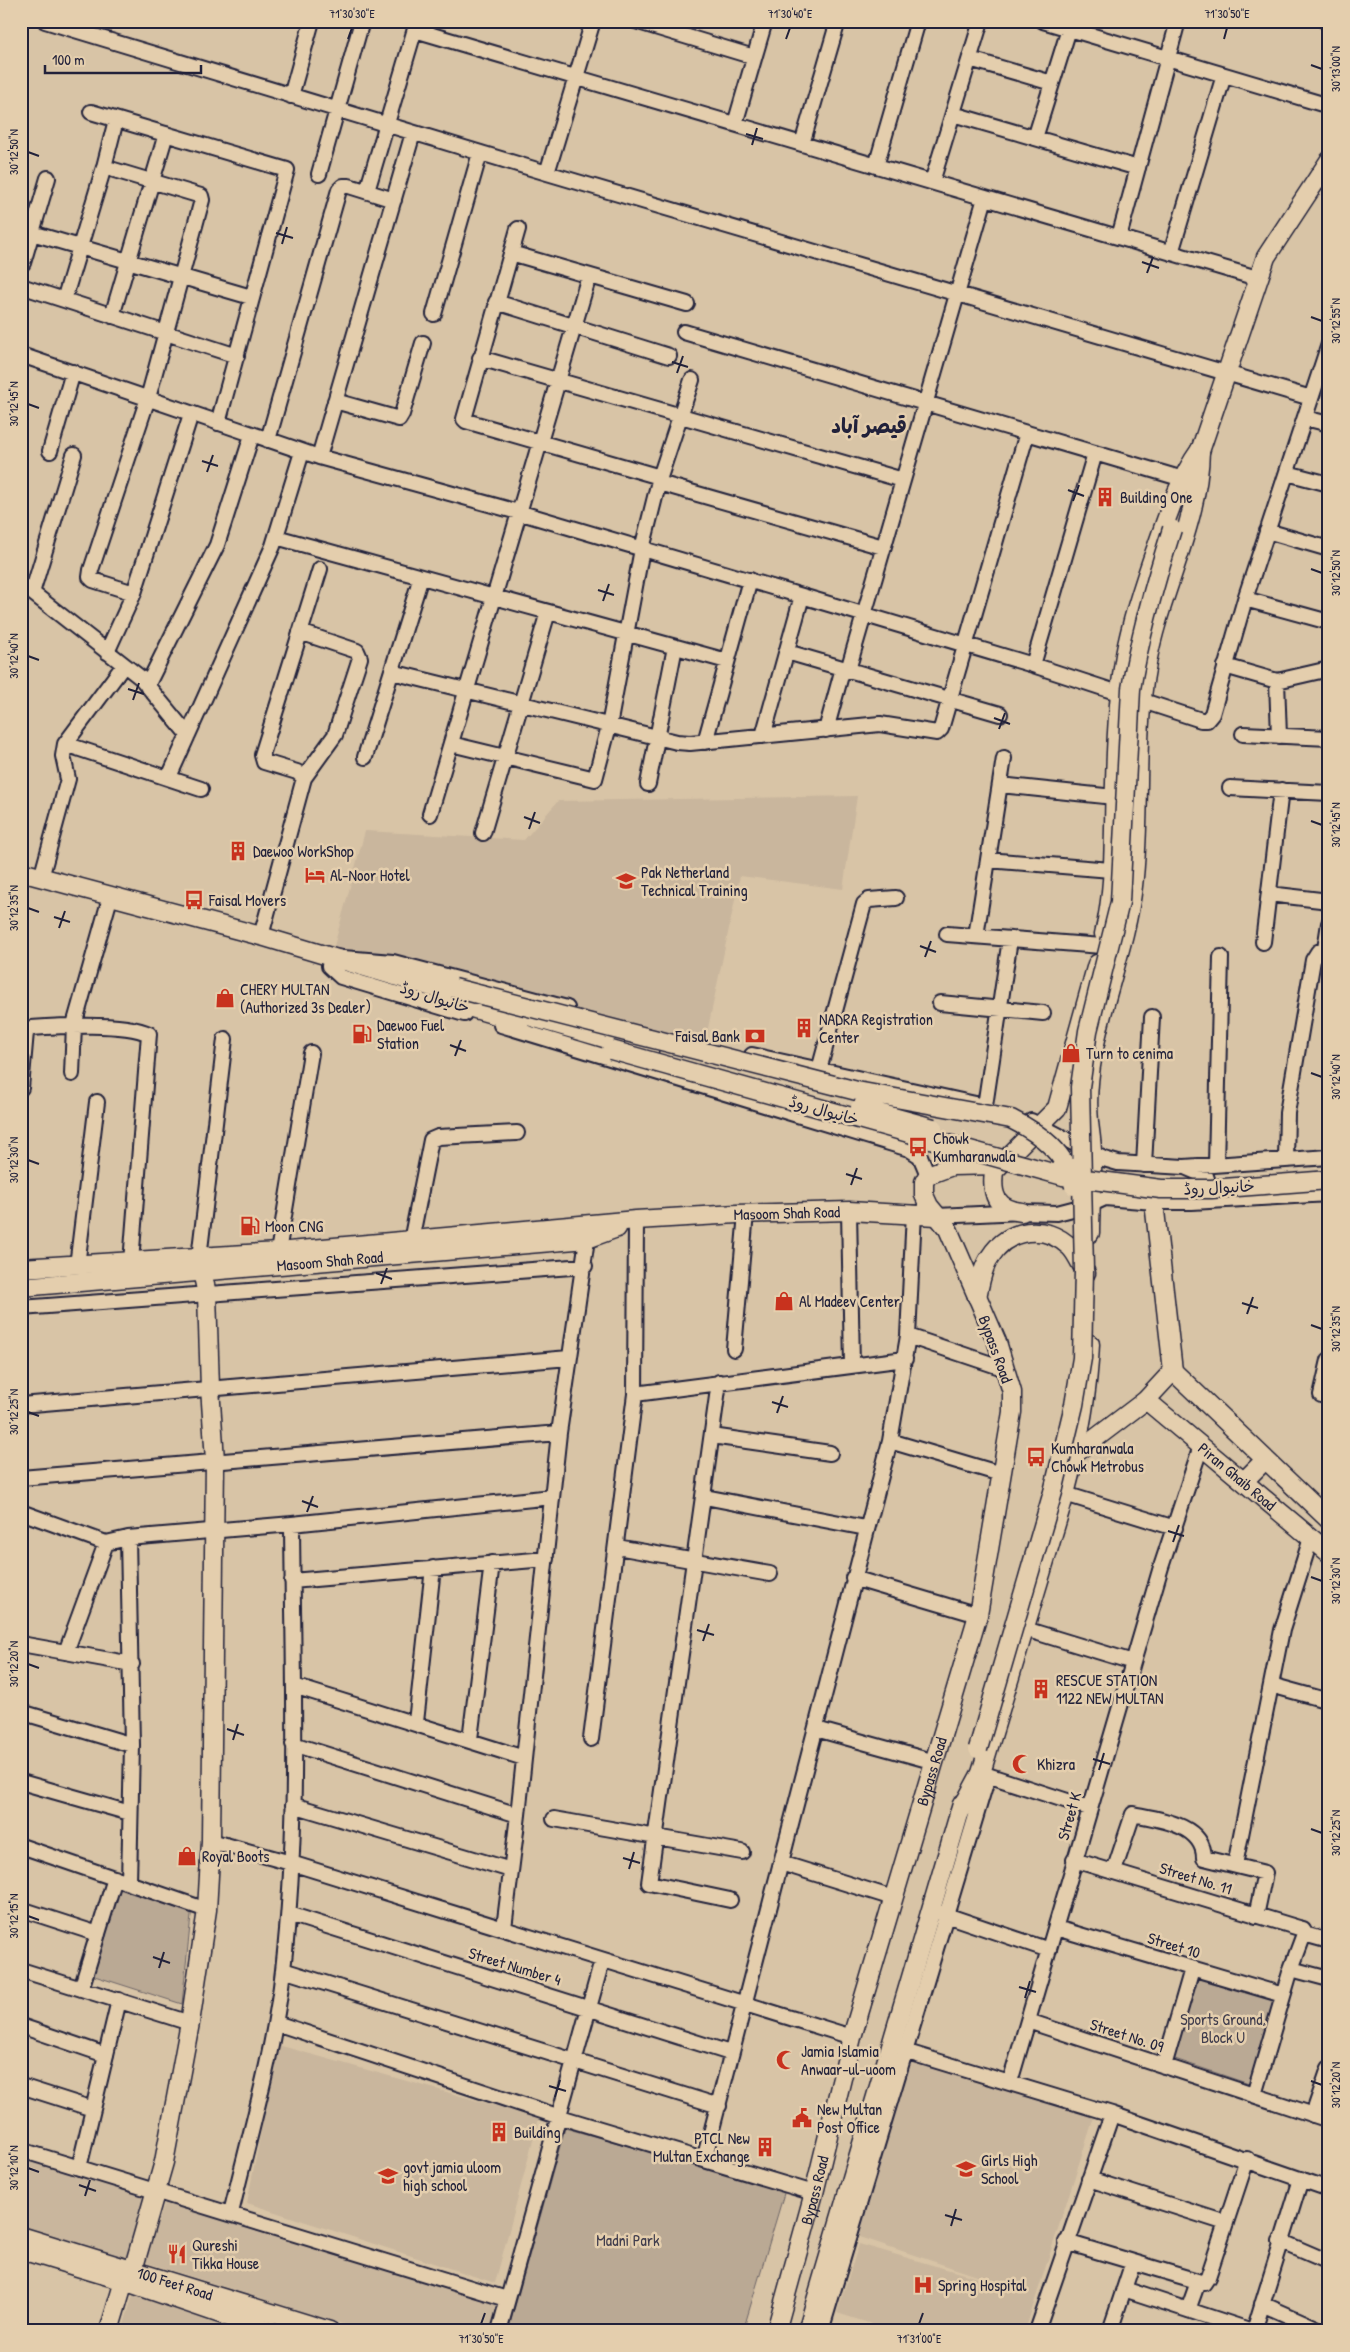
<svg xmlns="http://www.w3.org/2000/svg" width="1350" height="2352" viewBox="0 0 1350 2352" font-family="'Patrick Hand','Playpen Sans Arabic',sans-serif">
<style>
.built{fill:#c9b69d}
.park{fill:#baa994;stroke:#6e6668}
.lines{fill:none;stroke-linecap:round;stroke-linejoin:round}
.minor-casing{stroke:#22223b;stroke-width:18}
.major-casing{stroke:#22223b;stroke-width:21}
.minor{stroke:#e4cead;stroke-width:14}
.major{stroke:#e4cead;stroke-width:18}
.major-bridge-casing{stroke:#22223b;stroke-width:21;stroke-linecap:butt}
.major-bridge{stroke:#e4cead;stroke-width:18}
.ticks{fill:none;stroke:#22223b;stroke-width:2}
.labels{text-anchor:middle;dominant-baseline:central;stroke-width:5;stroke-linejoin:round;paint-order:stroke}
.poi-label{font-size:16px;fill:#22223b;stroke:#e4cead;text-anchor:start}
.street-label{font-size:16px;fill:#22223b;stroke:#e4cead}
.park-label{font-size:16px;fill:#403d4d;stroke:#e4cead}
.district-label{font-size:21px;font-weight:bold;fill:#22223b;stroke:#e4cead}
.neatline{fill:none;stroke:#22223b;stroke-width:2}
.ticks-label{font-size:12px;text-anchor:middle;fill:#22223b}
</style>
<rect width="100%" height="100%" fill="#d8c4a6"/>
<filter id="ink" filterUnits="userSpaceOnUse"><feTurbulence type="fractalNoise" baseFrequency=".02" numOctaves="2"/><feDisplacementMap in="SourceGraphic" scale="10" xChannelSelector="R" yChannelSelector="G"/><feConvolveMatrix kernelMatrix="1 2 1 2 8 2 1 2 1" color-interpolation-filters="sRGB"/></filter>
<g filter="url(#ink)">
<!-- built -->
<path class="built" d="M857,796L843,889L740,876L704,1047L333,950L365,831L524,840L558,801Z
M278,2045L539,2118L495,2283L247,2203Z
M902,2057L1095,2114L1025,2331H894L837,2313L859,2244L1016,2289L848,2233Z
M21,2152L153,2190L129,2260L21,2228Z
M167,2197L496,2305L490,2331H365L144,2262Z
M133,2295L237,2331H122Z"/>
<!-- park -->
<path class="park" d="M110,1876L192,1906L182,2004L82,1972Z
M1196,1975L1274,1999L1249,2084L1172,2058Z
M565,2128L785,2190L743,2331H508Z"/>
<g class="lines">
<defs>
<path id="minor" d="M45,21L547,173L1311,398
M635,21L754,57
M1043,21L1329,106
M1325,21L1329,22
M415,30L1257,278
M970,59L1052,83
M291,96L312,21
M91,112L287,170L218,423
M953,114L1138,168
M735,124L765,21
M1035,138L1069,29
M802,144L838,21
M876,166L918,21
M104,167L201,196L202,200L148,398L91,570L90,577L93,580L134,593
M547,173L593,21
M319,174L362,21
M932,182L981,21
M367,191L417,22
M518,229L464,419L466,421L660,477
M32,233L251,297
M1119,237L1178,21
M511,253L687,304
M1171,253L1224,75
M23,263L48,178
M21,286L237,356
M64,300L104,167L116,120
M496,302L669,356
M434,314L480,153
M112,316L166,134
M684,332L1183,479
M21,355L319,457L518,512L802,596L1033,665L1201,720H1207L1212,714L1245,599L1329,344
M480,358L903,480
M335,401L399,419L402,414L423,343
M1305,418L1329,424
M268,440L339,190L343,186H349L394,200
M50,451L73,372
M319,457L413,133
M1287,473L1329,484
M659,483L883,547
M1267,531L1329,549
M276,537L727,661
M21,584L141,678L188,735
M32,593L74,455
M1245,599L1329,622
M300,632L357,651L360,658L335,735L304,778
M107,652L134,593L191,414
M787,652L1000,714
M1033,665L1095,453
M1225,666L1277,681L1329,669
M848,670L985,198
M392,672L677,742L690,743L880,724L937,733L941,729L1027,433
M1277,681L1279,736
M147,686L217,545L252,435
M826,730L843,668
M1243,734L1329,738
M763,736L802,596
M705,742L750,580
M65,744L201,789
M451,744L595,779L609,726L642,549L660,477L692,380
M365,757L421,577
M169,777L273,546L302,452
M648,784L675,647
M1000,785L1114,797
M1230,788L1329,793
M430,814L589,276
M483,833L548,612
M988,860L1111,870
M41,878L68,779L63,756L65,744L124,665
M1269,894L1329,901
M947,934L1102,946
M261,936L304,778L297,772L264,762L262,755L320,569
M976,936L1004,758
M1263,942L1281,790
M940,1003L1043,1013
M464,1014L341,977L329,966L331,957L393,962L567,1008
M501,1025L909,1149L920,1156L928,1175
M752,1055L980,1105
M819,1070L864,904L869,900L896,898
M72,1074L74,1025L108,905
M21,1088L26,1032L31,1028C58,1026 126,1022 149,1034L131,1262
M985,1106L1010,939
M1031,1121L1104,1159L1118,1163L1184,1167L1329,1157
M1286,1160L1287,1113L1313,960L1318,952L1325,949L1329,923
M1144,1165L1152,1017
M1216,1165L1221,957
M1187,1168L1206,1176L1209,1185L1202,1196
M849,1211L852,1365
M937,1216L1022,1212L1057,1213L1092,1204L1105,1198L1154,1202H1192L1329,1194
M411,1241L431,1140L438,1137L517,1133
M278,1252L311,1053
M199,1258L225,1039
M77,1266L97,1102
M21,1308L585,1266
M908,1336L1006,1369
M734,1349L746,1213
M719,1382L649,1883L730,1900
M635,1394L905,1359
M1321,1395L1329,1360
M21,1405L569,1358
M712,1436L830,1453
M890,1441L1001,1474
M21,1478L559,1433
M1065,1494L1175,1528
M705,1497L866,1528
M21,1512L106,1543L128,1538L292,1524L552,1497
M128,1538L132,1745L129,1883
M617,1547L770,1574
M853,1578L978,1615
M292,1581L546,1559
M1025,1629L1133,1662
M21,1644L132,1664
M66,1652L106,1543
M1271,1685L1329,1701
M294,1686L524,1758
M21,1712L132,1745
M416,1722L433,1568
M816,1729L935,1762
M470,1739L492,1563
M591,1739L635,1394L636,1220
M293,1744L518,1815
M981,1773L1089,1808
M21,1782L130,1813
M293,1805L511,1870
M554,1819L742,1852
M211,1841L291,1863L852,2037
M21,1846L207,1910
M1074,1860L1299,1928L1303,1929L1304,1934
M781,1863L893,1898
M1235,1865L1282,1630L1311,1538
M1114,1871L1133,1814C1157,1819 1204,1824 1204,1858L1265,1873L1256,1916
M21,1909L98,1934
M937,1912L1049,1950
M289,1914L730,2053
M504,1928L518,1815L559,1433L587,1239
M1056,1928L1283,1995
M1304,1934L1329,1941
M1291,1969L1329,1979
M21,1970L190,2023
M283,1970L719,2106
M81,1989L115,1878
M1028,2021L1329,2120
M276,2023L557,2116L814,2193
M21,2026L106,2055
M904,2051L1112,2114L1329,2189
M1164,2066L1192,1969
M1010,2082L1161,1567L1201,1446
M21,2086L93,2109
M1254,2095L1291,1969L1304,1934
M1313,2115L1329,2068
M21,2150L507,2299
M704,2160L890,1441L908,1336L914,1213
M79,2168L119,2000
M1089,2179L1226,2223
M231,2213C250,2133 274,2052 283,1970C300,1822 293,1672 292,1524
M1280,2241L1329,2262
M1066,2242L1204,2283L1208,2277L1247,2159
M1124,2289L1252,2331
M1262,2304L1323,2331
M1188,2310L1198,2282
M499,2331L602,1961
M821,2331L988,1776
M1037,2331L1112,2114
M1110,2331L1133,2262
M1254,2331L1301,2179"/>
<g id="major">
<path d="M1197,460L1266,257L1329,161"/>
<path d="M21,872L261,936L468,998"/>
<path d="M1104,934C1116,886 1113,833 1115,783C1116,740 1118,697 1125,655C1132,617 1145,579 1158,543C1169,511 1180,478 1200,450"/>
<path d="M451,1002L520,1022"/>
<path d="M508,1010L649,1051"/>
<path d="M1022,1212C996,1209 991,1195 994,1171L1057,1108L1097,964"/>
<path d="M1090,1233C1090,1207 1093,1180 1092,1153C1092,1142 1090,1132 1089,1122C1087,1100 1089,1075 1093,1054C1103,997 1126,944 1133,886C1142,812 1133,737 1147,663C1160,591 1199,524 1200,450"/>
<path id="s1" d="M21,1268L278,1252L636,1220L737,1214L849,1211L937,1216"/>
<path id="s2" d="M21,1287L587,1239L617,1228"/>
<path d="M977,1297C980,1284 982,1268 990,1257C1008,1228 1045,1223 1070,1247C1077,1254 1081,1265 1086,1273"/>
<path d="M1173,1371L1329,1520"/>
<path id="s3" d="M1146,1400L1329,1553"/>
<path d="M1076,1453L1146,1400L1173,1371L1154,1202"/>
<path d="M1244,1481L1265,1460"/>
<path d="M959,1814L981,1773L1065,1494C1078,1445 1088,1395 1090,1344"/>
<path id="s4" d="M21,2236L330,2331"/>
<path d="M21,2250L124,2281L270,2331"/>
<path d="M109,2331L124,2281L133,2270L164,2162L190,2023L207,1910L211,1841L215,1460L210,1388L207,1294L199,1258"/>
<path id="s5" d="M776,2331L814,2193L852,2037L978,1615L1012,1412V1392L997,1342L948,1229L929,1206L924,1195V1182L928,1175L952,1166L998,1165"/>
<path d="M807,2331L962,1804"/>
</g>
</defs>
<!-- minor casing -->
<use href="#minor" class="minor-casing"/>
<!-- major casing -->
<use href="#major" class="major-casing"/>
<!-- minor -->
<use href="#minor" class="minor"/>
<!-- major -->
<use href="#major" class="major"/>
<defs>
<path id="major-bridge" d="M454,988L857,1091L1011,1119C1041,1134 1065,1152 1074,1186
M611,1050L1063,1176L1161,1189H1211L1329,1180
M860,1108L933,1128
M978,1749L1053,1492L1074,1405L1082,1358L1084,1271L1080,1087L1088,1031L1120,902L1131,689C1140,634 1155,582 1172,529"/>
</defs>
<!-- major-bridge casing -->
<use href="#major-bridge" class="major-bridge-casing"/>
<!-- major-bridge -->
<use href="#major-bridge" class="major-bridge"/>
</g>
</g>
<!-- ticks -->
<path class="ticks" d="M348,39L352,28M786,39L790,28M1224,39L1227,28M1311,65L1322,69M746,134L763,139M752,145L757,128M28,152L39,156M276,233L293,238M282,244L287,227M1142,262L1159,268M1147,273L1153,257M1311,317L1322,321M672,362L688,367M677,373L683,356M28,404L39,408M202,461L218,466M207,472L213,455M1068,490L1084,496M1073,501L1079,485M1311,569L1322,573M598,590L614,595M603,601L609,584M28,656L39,660M128,689L144,694M133,700L139,683M994,718L1010,724M999,729L1005,713M524,817L540,823M1311,821L1322,825M529,829L535,812M28,908L39,912M54,917L70,922M59,928L65,911M920,946L936,952M925,957L931,941M450,1045L466,1051M455,1056L461,1040M1311,1073L1322,1077M28,1160L39,1164M846,1174L862,1179M851,1185L857,1168M376,1273L392,1279M381,1284L387,1268M1242,1303L1258,1308M1247,1314L1253,1297M1311,1325L1322,1329M772,1402L788,1407M28,1412L39,1416M777,1413L783,1396M302,1501L318,1507M307,1512L313,1496M1168,1531L1184,1536M1173,1542L1179,1525M1311,1577L1322,1581M697,1630L714,1635M703,1641L709,1624M28,1664L39,1668M227,1729L244,1735M233,1740L238,1724M1093,1759L1110,1764M1099,1770L1104,1753M1311,1829L1322,1833M623,1858L640,1863M629,1869L634,1852M28,1916L39,1920M153,1957L170,1963M159,1968L164,1952M1019,1987L1036,1992M1025,1998L1030,1981M1311,2081L1322,2085M549,2086L566,2091M555,2097L560,2080M28,2168L39,2172M79,2185L96,2191M85,2196L90,2180M945,2215L962,2220M951,2226L956,2209M481,2324L485,2313M919,2324L923,2313"/>
<!-- icons -->
<defs>
<symbol id="building-bare" viewBox="-9 -9 18 18"><path d="M-4-6H4V6H1V3H-1V6H-4ZM-2.5-4.3h1.7v1.8h-1.7ZM.8-4.3h1.7v1.8H.8ZM-2.5-1h1.7V.8h-1.7ZM.8-1h1.7V.8H.8Z" fill="#c8321e" stroke="#e4cead" stroke-width="2.5" paint-order="stroke"/></symbol>
<symbol id="hotel-bare" viewBox="-9 -9 18 18"><path d="M-6-4.5h1.5V1H6V5H4.5V3h-9V5H-6ZM-4 0a1.8 1.8 0 1 1 3.6 0ZM.5 0V-2.5h3Q6-2.5 6 0Z" fill="#c8321e" stroke="#e4cead" stroke-width="2.5" paint-order="stroke"/></symbol>
<symbol id="school-bare" viewBox="-9 -9 18 18"><path d="M0-5L7-2L0 1L-7-2ZM-4 1L0 2.5L4 1V4Q0 6-4 4Z" fill="#c8321e" stroke="#e4cead" stroke-width="2.5" paint-order="stroke"/></symbol>
<symbol id="bus-bare" viewBox="-9 -9 18 18"><path d="M-5-6H5V4H4V6H2V4H-2V6H-4V4H-5ZM-3.5-4V0h7V-4ZM-3.5 1.2v1.5H-2V1.2ZM2 1.2v1.5H3.5V1.2Z" fill="#c8321e" stroke="#e4cead" stroke-width="2.5" paint-order="stroke"/></symbol>
<symbol id="shop-bare" viewBox="-9 -9 18 18"><path d="M-5-2.5h2.3a2.7 3.5 0 0 1 5.4 0H5L5.5 6h-11ZM-1.5-2.5h3a1.5 2.3 0 0 0-3 0Z" fill="#c8321e" stroke="#e4cead" stroke-width="2.5" paint-order="stroke"/></symbol>
<symbol id="fuel-bare" viewBox="-9 -9 18 18"><path d="M-5.5-6h7V0h2V4h1.3V-2.5L3-4.5l.8-.8L6-3V5H2.5V1h-1V6h-7ZM-4.2-4.7v3.2H.2V-4.7Z" fill="#c8321e" stroke="#e4cead" stroke-width="2.5" paint-order="stroke"/></symbol>
<symbol id="bank-bare" viewBox="-9 -9 18 18"><path d="M-6-4H6V4H-6ZM0-2.3a2.3 2.3 0 1 0 0 4.6a2.3 2.3 0 1 0 0-4.6Z" fill="#c8321e" stroke="#e4cead" stroke-width="2.5" paint-order="stroke"/></symbol>
<symbol id="mosque-bare" viewBox="-9 -9 18 18"><path d="M3.5-4.9A6 6 0 1 0 3.5 4.9A5 5 0 1 1 3.5-4.9Z" fill="#c8321e" stroke="#e4cead" stroke-width="2.5" paint-order="stroke"/></symbol>
<symbol id="civic-bare" viewBox="-9 -9 18 18"><path d="M-.6-6.5H3V-4.5H.6V-3L4-1V1h2V6H-6V1h2V-1L-.6-3ZM-1.2 2.5V6h2.4V2.5Z" fill="#c8321e" stroke="#e4cead" stroke-width="2.5" paint-order="stroke"/></symbol>
<symbol id="university-bare" viewBox="-9 -9 18 18"><path d="M0-5L7-2L0 1L-7-2ZM-4 1L0 2.5L4 1V4Q0 6-4 4Z" fill="#c8321e" stroke="#e4cead" stroke-width="2.5" paint-order="stroke"/></symbol>
<symbol id="restaurant-bare" viewBox="-9 -9 18 18"><path d="M-5-6h1v4h1v-4h1v4h1v-4h1v5L-1.5 .5V6h-2V.5L-5-1ZM5-6V6H3V1.5H1.5Q1.5-4 5-6Z" fill="#c8321e" stroke="#e4cead" stroke-width="2.5" paint-order="stroke"/></symbol>
<symbol id="hospital-bare" viewBox="-9 -9 18 18"><path d="M-5-5h3v3.5h4V-5h3V5h-3V1.5h-4V5h-3Z" fill="#c8321e" stroke="#e4cead" stroke-width="2.5" paint-order="stroke"/></symbol>
</defs>
<g fill-rule="evenodd">
<use href="#building-bare" x="1091" y="483" width="28" height="28"/>
<use href="#building-bare" x="224" y="837" width="28" height="28"/>
<use href="#hotel-bare" x="301" y="861" width="28" height="28"/>
<use href="#school-bare" x="612" y="867" width="28" height="28"/>
<use href="#bus-bare" x="180" y="886" width="28" height="28"/>
<use href="#shop-bare" x="211" y="984" width="28" height="28"/>
<use href="#building-bare" x="790" y="1014" width="28" height="28"/>
<use href="#fuel-bare" x="348" y="1020" width="28" height="28"/>
<use href="#bank-bare" x="741" y="1022" width="28" height="28"/>
<use href="#shop-bare" x="1057" y="1039" width="28" height="28"/>
<use href="#bus-bare" x="904" y="1133" width="28" height="28"/>
<use href="#fuel-bare" x="236" y="1212" width="28" height="28"/>
<use href="#shop-bare" x="770" y="1287" width="28" height="28"/>
<use href="#bus-bare" x="1022" y="1443" width="28" height="28"/>
<use href="#building-bare" x="1027" y="1675" width="28" height="28"/>
<use href="#mosque-bare" x="1008" y="1750" width="28" height="28"/>
<use href="#shop-bare" x="173" y="1842" width="28" height="28"/>
<use href="#mosque-bare" x="772" y="2046" width="28" height="28"/>
<use href="#civic-bare" x="788" y="2104" width="28" height="28"/>
<use href="#building-bare" x="485" y="2118" width="28" height="28"/>
<use href="#building-bare" x="751" y="2133" width="28" height="28"/>
<use href="#school-bare" x="952" y="2155" width="28" height="28"/>
<use href="#university-bare" x="374" y="2162" width="28" height="28"/>
<use href="#restaurant-bare" x="163" y="2240" width="28" height="28"/>
<use href="#hospital-bare" x="909" y="2271" width="28" height="28"/>
</g>
<g class="labels">
<!-- poi labels -->
<g class="poi-label">
<text x="1120" y="497">Building One</text>
<text x="253" y="851">Daewoo WorkShop</text>
<text x="641" y="872">Pak Netherland<tspan x="641" dy="18">Technical Training</tspan></text>
<text x="330" y="875">Al-Noor Hotel</text>
<text x="209" y="900">Faisal Movers</text>
<text x="240" y="989">CHERY MULTAN<tspan x="240" dy="18">(Authorized 3s Dealer)</tspan></text>
<text x="819" y="1019">NADRA Registration<tspan x="819" dy="18">Center</tspan></text>
<text x="377" y="1025">Daewoo Fuel<tspan x="377" dy="18">Station</tspan></text>
<text x="740" y="1036" text-anchor="end">Faisal Bank</text>
<text x="1086" y="1053">Turn to cenima</text>
<text x="933" y="1138">Chowk<tspan x="933" dy="18">Kumharanwala</tspan></text>
<text x="265" y="1226">Moon CNG</text>
<text x="799" y="1301">Al Madeev Center</text>
<text x="1051" y="1448">Kumharanwala<tspan x="1051" dy="18">Chowk Metrobus</tspan></text>
<text x="1056" y="1680">RESCUE STATION<tspan x="1056" dy="18">1122 NEW MULTAN</tspan></text>
<text x="1037" y="1764">Khizra</text>
<text x="202" y="1856">Royal Boots</text>
<text x="801" y="2051">Jamia Islamia<tspan x="801" dy="18">Anwaar-ul-uoom</tspan></text>
<text x="817" y="2109">New Multan<tspan x="817" dy="18">Post Office</tspan></text>
<text x="514" y="2132">Building</text>
<text x="750" y="2138" text-anchor="end">PTCL New<tspan x="750" dy="18">Multan Exchange</tspan></text>
<text x="981" y="2160">Girls High<tspan x="981" dy="18">School</tspan></text>
<text x="403" y="2167">govt jamia uloom<tspan x="403" dy="18">high school</tspan></text>
<text x="192" y="2245">Qureshi<tspan x="192" dy="18">Tikka House</tspan></text>
<text x="938" y="2285">Spring Hospital</text>
</g>
<!-- street labels -->
<g class="street-label">
<text transform="translate(435 997) rotate(17)">خانیوال روڈ</text>
<text transform="translate(824 1110) rotate(16)">خانیوال روڈ</text>
<text transform="translate(1219 1187) rotate(-3)">خانیوال روڈ</text>
<text stroke="none"><textPath href="#s1" startOffset="768">Masoom Shah Road</textPath></text>
<text stroke="none"><textPath href="#s2" startOffset="310">Masoom Shah Road</textPath></text>
<text transform="translate(996 1349) rotate(70)">Bypass Road</text>
<text stroke="none"><textPath href="#s3" startOffset="119">Piran Ghaib Road</textPath></text>
<text stroke="none"><textPath href="#s5" startOffset="581">Bypass Road</textPath></text>
<text transform="translate(1069 1816) rotate(-74)">Street K</text>
<text transform="translate(1196 1878) rotate(17)">Street No. 11</text>
<text transform="translate(1174 1945) rotate(17)">Street 10</text>
<text transform="translate(515 1966) rotate(17)">Street Number 4</text>
<text transform="translate(1127 2035) rotate(18)">Street No. 09</text>
<text stroke="none"><textPath href="#s5" startOffset="146">Bypass Road</textPath></text>
<text stroke="none"><textPath href="#s4" startOffset="161">100 Feet Road</textPath></text>
</g>
<!-- park labels -->
<g class="park-label">
<text x="1223" y="2019">Sports Ground,<tspan x="1223" dy="18">Block U</tspan></text>
<text x="628" y="2240">Madni Park</text>
</g>
<!-- district labels -->
<g class="district-label">
<text x="869" y="425">قیصر آباد</text>
</g>
</g>
<!-- margin -->
<rect width="1350" height="2352" fill="none" stroke="#e4cead" stroke-width="55"/>
<!-- scale -->
<path d="M45 65v8h156v-8" fill="none" stroke="#22223b" stroke-width="2.5"/>
<text x="52" y="65" font-size="15" fill="#22223b" stroke="#e4cead" stroke-width="4" paint-order="stroke">100 m</text>
<rect x="28" y="28" width="1294" height="2296" class="neatline"/>
<g class="ticks-label">
<text x="352" y="18">71°30'30"E</text>
<text x="790" y="18">71°30'40"E</text>
<text x="1227" y="18">71°30'50"E</text>
<text transform="translate(1336 69) rotate(-90)" y="4">30°13'00"N</text>
<text transform="translate(14 152) rotate(-90)" y="4">30°12'50"N</text>
<text transform="translate(1336 321) rotate(-90)" y="4">30°12'55"N</text>
<text transform="translate(14 404) rotate(-90)" y="4">30°12'45"N</text>
<text transform="translate(1336 573) rotate(-90)" y="4">30°12'50"N</text>
<text transform="translate(14 656) rotate(-90)" y="4">30°12'40"N</text>
<text transform="translate(1336 825) rotate(-90)" y="4">30°12'45"N</text>
<text transform="translate(14 908) rotate(-90)" y="4">30°12'35"N</text>
<text transform="translate(1336 1077) rotate(-90)" y="4">30°12'40"N</text>
<text transform="translate(14 1160) rotate(-90)" y="4">30°12'30"N</text>
<text transform="translate(1336 1329) rotate(-90)" y="4">30°12'35"N</text>
<text transform="translate(14 1412) rotate(-90)" y="4">30°12'25"N</text>
<text transform="translate(1336 1581) rotate(-90)" y="4">30°12'30"N</text>
<text transform="translate(14 1664) rotate(-90)" y="4">30°12'20"N</text>
<text transform="translate(1336 1833) rotate(-90)" y="4">30°12'25"N</text>
<text transform="translate(14 1916) rotate(-90)" y="4">30°12'15"N</text>
<text transform="translate(1336 2085) rotate(-90)" y="4">30°12'20"N</text>
<text transform="translate(14 2168) rotate(-90)" y="4">30°12'10"N</text>
<text x="481" y="2343">71°30'50"E</text>
<text x="919" y="2343">71°31'00"E</text>
</g>
</svg>
